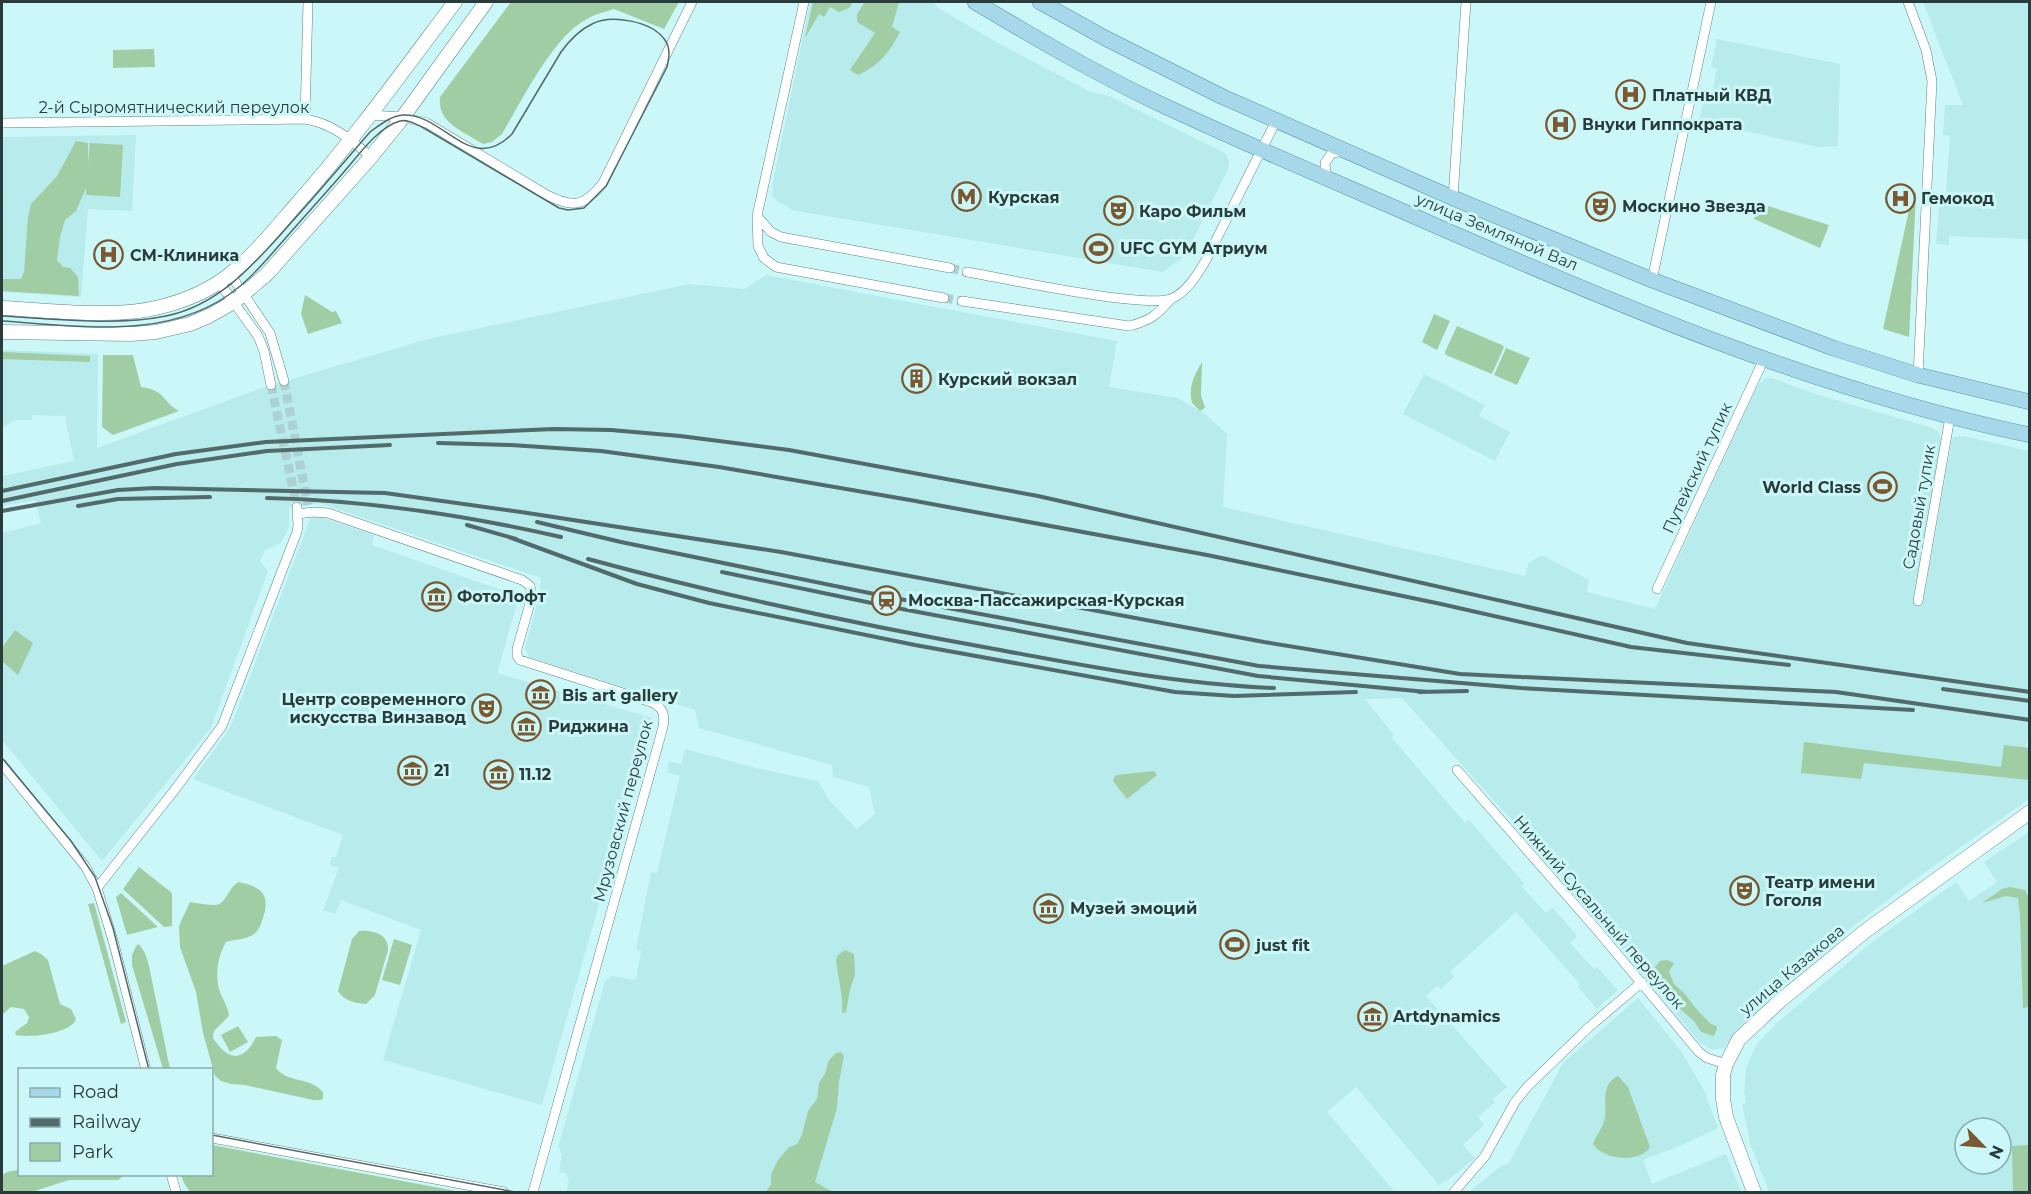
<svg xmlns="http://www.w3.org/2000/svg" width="2031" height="1194" viewBox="0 0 2031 1194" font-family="Montserrat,sans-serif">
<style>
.built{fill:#b7ebec;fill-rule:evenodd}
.green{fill:#a1cda4}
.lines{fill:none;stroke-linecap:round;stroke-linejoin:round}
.street-tunnel{stroke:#acd1d2;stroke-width:9;stroke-dasharray:9 4.5;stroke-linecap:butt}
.street-casing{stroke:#5e8687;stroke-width:10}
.secondary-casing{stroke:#5e8687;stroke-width:15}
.primary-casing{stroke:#5590a4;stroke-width:16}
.street{stroke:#fff;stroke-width:9}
.secondary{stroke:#fff;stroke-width:14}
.primary{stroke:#a7d8ea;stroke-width:15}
.tram{stroke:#526a6a;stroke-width:1.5}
.rail{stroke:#526a6a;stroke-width:4}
.labels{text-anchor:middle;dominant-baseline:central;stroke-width:6;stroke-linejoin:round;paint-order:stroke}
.poi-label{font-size:16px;font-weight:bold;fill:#2a3b3b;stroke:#ccf7f8;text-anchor:start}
.street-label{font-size:16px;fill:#2a3b3b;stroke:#ccf7f8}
</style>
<rect width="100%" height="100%" fill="#ccf7f8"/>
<!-- built -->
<path class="built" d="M810,2H933L938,8L998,43L1091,92L1109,96L1225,153L1229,160L1228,169L1185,256L1163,272L791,210L787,206L778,202L772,196L773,182Z
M1923,2H2029V248L2027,239L1949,236V245L1936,244L1939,206H1945L1950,136L1943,135L1945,105H1963Z
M1717,39L1840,64L1838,146L1818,147L1699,121L1705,95L1711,96L1714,82L1717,69L1711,67Z
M136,135L132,211L88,209L81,297L2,292V137Z
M766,275L1117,341L1109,387L1177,398L1204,413L1227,434L1223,507L1525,576L1529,562L1542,556L1548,558L1589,580L1587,592L1655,609L1754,393L1759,384L1766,378H1772L1815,394L1932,428L1939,433L1941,440L1914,595L1924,597L1952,439L1955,437L1963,436L2029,451L2030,725L2026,747L2029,748V799L1911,882L1847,931L1782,986L1779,992L1737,1030L1724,1048L1713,1050L1700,1043L1584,901L1402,698L1365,699L1394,735L1392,738L1465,823L1469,820L1524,883L1521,886L1546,913L1553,908L1577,936L1570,943L1594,969L1597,967L1618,990L1597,1009L1578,987L1580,984L1516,912L1450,972L1454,977L1441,989L1437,986L1426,996L1507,1087L1493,1099L1495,1102L1478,1117L1484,1125L1463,1145L1475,1158L1449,1179L1439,1185L1356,1087L1327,1112L1395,1192H566L569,1182L566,1173L559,1172L562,1154L560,1153V1148H558L605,981L612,976L636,980L641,951L636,950L651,872L657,873L680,776L667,772L669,761L681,764L685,749L756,768L818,781L829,800L857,829L875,814L869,787L833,777L832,765L699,728L695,710L529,657L525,648L539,597L541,578L319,503L289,508V527L281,543L265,550L260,561L268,571L211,728L102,861L2,740V533L41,523L35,500L2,506V476L74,461L65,416L32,415V420H15L2,428V350L98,354L97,448L262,388L428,339L689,284L745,289Z
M1424,374L1485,405L1479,416L1510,432L1495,461L1403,414Z
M312,514L374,535L372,545L519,596L497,673L652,718L542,1105L383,1060L421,930L341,900L335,914L323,910L339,868L330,865L332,857H336L343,835L193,779L228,731L234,718Z
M2029,832V1192H1769L1750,1143L1742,1104L1746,1103L1744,1092L1746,1068L1756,1045L1777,1023L1872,942L1956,882L1969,901L1997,882L1984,862ZM1965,1128H2001V1164H1965Z
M1638,998L1681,1051L1704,1090L1718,1128L1682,1145L1643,1160L1652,1184L1726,1154L1741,1192H1469L1501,1166L1509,1163L1563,1063Z"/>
<!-- green -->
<path class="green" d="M511,2H679L664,29L614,9C605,12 595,14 587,19C554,35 521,102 502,134L492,142L483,144C463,131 437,123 440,97Z
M813,2H853L849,8L839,12L830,7L824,17L819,14L805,38Z
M865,2H899L892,27L900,32C888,54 881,64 858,75L850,70L875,33L857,22V14Z
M154,49L155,67L113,68V50Z
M76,141L88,143V164L90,143L123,145L120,197L86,195V188L76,211L65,220L60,237L57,260L63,267L70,268L78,277L79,296L2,291V279H21L24,272L28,217L31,204L57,176Z
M1913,192L1916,193L1909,337L1883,329Z
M1758,203L1829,225L1820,248L1754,219Z
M305,295L332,312L336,311L342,323L308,334L301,314Z
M1434,314L1450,321L1437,350L1422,342Z
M1457,326L1502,345L1504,347L1492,374L1446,355L1445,352Z
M1506,348L1530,358L1517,385L1494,375Z
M2,352L90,356V362L2,359Z
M103,355H133L141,387C167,391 161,401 179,411L113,435L102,427Z
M1202,362L1201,395L1205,408L1200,411L1192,403C1188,388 1194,375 1202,362Z
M15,630L33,643L18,675L2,661V648Z
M1804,742L2001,767L2004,745L2029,748V780L1864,763L1861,779L1801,773Z
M1154,771L1157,775L1127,799L1113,781L1115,776L1117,775Z
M139,867L172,893V926L164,927L123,889Z
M239,882C261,887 271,894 263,918C261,924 259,930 254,934C246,940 235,939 226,942C218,956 215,973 219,989C222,999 228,1006 229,1016L214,1031L213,1038C228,1061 243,1063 256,1037L276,1036L282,1040L276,1068C287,1083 311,1077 323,1092V1098L321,1100H313L245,1085L231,1084L221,1081L215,1076L203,1033L196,992L180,947L179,926L190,902C198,903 207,905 215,905C227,904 228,887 239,882Z
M2010,887L2025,890L2029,898V1007L2023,1008L2020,916L2018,898L2006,896L1982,903L2002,889Z
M121,893L158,927L127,935L116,897Z
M94,903L126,1022L121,1024L88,904Z
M359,931C373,930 389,934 388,950L375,995L366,1004C355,1003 344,1001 338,991L352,939Z
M394,939L412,945L400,985L382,980Z
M139,944L145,953L149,966L170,1069H163L132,965V955L136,946Z
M845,950L854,954L855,974L850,990L846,1012L842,1013V998L836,961L837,956Z
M35,951L41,954L48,960L60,1004L71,1009L76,1019C71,1034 29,1038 16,1035L15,1032L27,1023L29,1017L24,1009L11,1007L2,1015V966Z
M1667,960L1674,963L1669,972L1674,984L1684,993L1698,1011L1711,1024L1716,1026L1717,1028L1714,1036L1701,1032L1694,1021L1672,1002L1650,973L1660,961Z
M238,1026L248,1042L230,1052L221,1035Z
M841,1052L844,1056L839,1082L837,1108L815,1182L833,1192H766L771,1184V1174L778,1160L788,1148L797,1144L802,1135L808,1111L817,1099L819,1083L825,1074L829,1060L836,1053Z
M1618,1076L1628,1087L1650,1147C1640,1164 1603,1160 1593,1144C1596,1135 1603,1128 1605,1118C1607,1103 1600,1085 1618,1076Z
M212,1145L461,1192H190L184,1183L181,1175L212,1174Z
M2029,1145V1192H2013L2012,1146Z
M19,1170L20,1174L125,1175L118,1180H69L32,1192H2C1,1174 0,1172 19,1170Z"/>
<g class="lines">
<!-- street-tunnel -->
<path class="street-tunnel" d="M950,268L967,272
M944,298L962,301
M284,381L308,505
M271,385L297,507"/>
<defs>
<path id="street" d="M804,2L757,216L758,246L764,258L776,267L944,298
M1908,2L1926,50L1932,81L1918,375
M370,115L402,117L427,123L547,195C573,208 584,207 603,183L692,2
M305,119L308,2
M2,123L305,119C332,123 351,140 371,157
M1331,179L1326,174L1325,163L1331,154L1342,151
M1453,198L1466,2
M757,216L771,232L781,237L950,268
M967,272C1003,278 1147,310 1173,298C1188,291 1198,273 1206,260L1276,121
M230,274L270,333L284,381
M1652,280L1711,2
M219,282L258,336L264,351L271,385
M962,301L1129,326C1150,321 1157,315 1171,299
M298,514L313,512L328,513L522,580L530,586L532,596L517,649V656L520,660L651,702C664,708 665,715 663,727L533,1192
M1657,589L1764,359
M1918,601L1950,417
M2,764L85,866L97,888L114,944L146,1070
M1457,770L1597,930L1699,1052L1707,1058L1726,1064
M97,888L173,792L222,726L297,532L298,526L297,507
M212,1138L504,1192
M171,1174L176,1192
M1454,1192L1485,1156L1515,1102L1527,1087L1588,1028L1642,982"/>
<path id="secondary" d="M2,308C50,310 113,319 160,307C184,301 210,290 229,275C254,255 275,229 295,206C353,141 403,71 455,2
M2,332L131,334L156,332L190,324L209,316L234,302L267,274L371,157L400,121L486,2
M1754,1192L1726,1117L1723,1099V1075L1726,1064L1739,1039L1781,1000L1864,932L2030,812"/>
<path id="primary" d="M975,2C1034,37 1093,72 1156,102C1247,145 1341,184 1434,225C1627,309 1823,392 2030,435
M1040,2L1107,39L1223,97L1453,198L1652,280L1833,348L1918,375L2030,402"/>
</defs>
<!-- street casing -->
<use href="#street" class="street-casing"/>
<!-- secondary casing -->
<use href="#secondary" class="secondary-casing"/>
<!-- primary casing -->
<use href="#primary" class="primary-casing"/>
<!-- street -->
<use href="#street" class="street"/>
<!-- secondary -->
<use href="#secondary" class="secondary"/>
<!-- primary -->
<use href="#primary" class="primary"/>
<!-- tram -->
<path class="tram" d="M2,316C51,319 118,326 166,316C223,305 261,256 298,215C322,188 346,160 370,132C380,125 390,116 403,115C444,113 470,176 512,134L561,52C569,41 579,30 592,24C611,14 652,21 665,40C671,49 669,58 667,67L606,186L584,208L568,210L559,208L422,127C415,124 408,119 400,121C378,127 358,156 343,173C323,196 303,218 283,241C269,257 255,274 239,287C173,342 80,326 2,321
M2,758L71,841L95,877L113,928L149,1070
M212,1135L515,1192"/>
<!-- rail -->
<path class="rail" d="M438,443L511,445L601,451L719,467L910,500L1207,555L1441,604L1631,647L1789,665
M2,491L176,454L266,442L554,429L611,430L680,436L789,450L1038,496L1687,643L2030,692
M267,498C366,500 464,515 561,537
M2,501L177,464L267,451L390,445
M78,506L118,499L210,497
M2,511L118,490L155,488L385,493L521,512L781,552L1264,642L1460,674L1836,692L2030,720
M537,522L621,542L889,597L1259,666L1521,688L1913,710
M467,525L516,539
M509,537L637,584L709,603L915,645L1175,692L1234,696L1356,692
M588,559C724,596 861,625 1000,650C1091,667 1181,684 1274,688
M722,572L886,606L1258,676L1427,692
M1943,689L2030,701
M1419,692L1467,691"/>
</g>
<!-- icons -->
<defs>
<symbol id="hospital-ring" viewBox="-11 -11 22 22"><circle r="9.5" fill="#ccf7f8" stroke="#7a5830" stroke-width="1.5"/><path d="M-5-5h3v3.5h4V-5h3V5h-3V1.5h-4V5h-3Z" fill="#7a5830"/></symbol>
<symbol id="metro-ring" viewBox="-11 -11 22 22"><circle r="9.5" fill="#ccf7f8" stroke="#7a5830" stroke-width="1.5"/><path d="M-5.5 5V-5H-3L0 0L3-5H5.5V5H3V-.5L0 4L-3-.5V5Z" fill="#7a5830"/></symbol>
<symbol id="theatre-ring" viewBox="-11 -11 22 22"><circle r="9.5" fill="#ccf7f8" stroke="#7a5830" stroke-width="1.5"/><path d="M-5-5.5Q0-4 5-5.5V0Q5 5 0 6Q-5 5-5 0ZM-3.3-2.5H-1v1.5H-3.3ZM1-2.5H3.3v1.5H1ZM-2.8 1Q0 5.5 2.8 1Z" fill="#7a5830"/></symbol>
<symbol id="stadium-ring" viewBox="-11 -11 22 22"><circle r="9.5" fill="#ccf7f8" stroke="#7a5830" stroke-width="1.5"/><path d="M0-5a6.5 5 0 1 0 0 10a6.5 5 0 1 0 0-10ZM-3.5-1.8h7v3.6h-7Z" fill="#7a5830"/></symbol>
<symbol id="building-ring" viewBox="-11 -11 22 22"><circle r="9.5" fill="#ccf7f8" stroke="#7a5830" stroke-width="1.5"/><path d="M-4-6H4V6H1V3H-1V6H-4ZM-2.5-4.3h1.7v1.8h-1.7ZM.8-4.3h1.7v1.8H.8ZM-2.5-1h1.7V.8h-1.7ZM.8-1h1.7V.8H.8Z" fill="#7a5830"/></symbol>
<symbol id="museum-ring" viewBox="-11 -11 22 22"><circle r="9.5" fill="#ccf7f8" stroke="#7a5830" stroke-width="1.5"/><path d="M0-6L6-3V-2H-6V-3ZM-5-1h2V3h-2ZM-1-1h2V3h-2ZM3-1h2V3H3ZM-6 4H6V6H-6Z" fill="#7a5830"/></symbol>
<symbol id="station-ring" viewBox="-11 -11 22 22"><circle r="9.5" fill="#ccf7f8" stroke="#7a5830" stroke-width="1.5"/><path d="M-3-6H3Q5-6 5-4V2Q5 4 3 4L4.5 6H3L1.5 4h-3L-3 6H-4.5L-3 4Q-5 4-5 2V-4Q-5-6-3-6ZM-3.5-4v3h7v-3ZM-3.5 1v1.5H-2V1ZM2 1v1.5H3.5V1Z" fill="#7a5830"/></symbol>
</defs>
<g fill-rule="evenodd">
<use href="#hospital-ring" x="1614" y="78" width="33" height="33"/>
<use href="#hospital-ring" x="1544" y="108" width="33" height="33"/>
<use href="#metro-ring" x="950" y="180" width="33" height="33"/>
<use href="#hospital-ring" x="1884" y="182" width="33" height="33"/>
<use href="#theatre-ring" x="1584" y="190" width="33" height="33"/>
<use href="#theatre-ring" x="1102" y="194" width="33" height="33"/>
<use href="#stadium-ring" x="1082" y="232" width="33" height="33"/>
<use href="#hospital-ring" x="92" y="238" width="33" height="33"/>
<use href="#building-ring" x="900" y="362" width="33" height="33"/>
<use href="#stadium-ring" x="1866" y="470" width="33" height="33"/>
<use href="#museum-ring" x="420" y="580" width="33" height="33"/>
<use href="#station-ring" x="870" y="584" width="33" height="33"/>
<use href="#museum-ring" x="524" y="678" width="33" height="33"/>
<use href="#theatre-ring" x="470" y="692" width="33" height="33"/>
<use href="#museum-ring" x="510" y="710" width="33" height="33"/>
<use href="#museum-ring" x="396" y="754" width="33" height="33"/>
<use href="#museum-ring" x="482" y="758" width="33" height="33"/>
<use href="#theatre-ring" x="1728" y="874" width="33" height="33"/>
<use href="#museum-ring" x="1032" y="892" width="33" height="33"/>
<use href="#stadium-ring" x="1218" y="928" width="33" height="33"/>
<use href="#museum-ring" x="1356" y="1000" width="33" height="33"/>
</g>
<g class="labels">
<!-- poi labels -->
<g class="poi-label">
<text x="1652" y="95">Платный КВД</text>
<text x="1582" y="124">Внуки Гиппократа</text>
<text x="988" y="197">Курская</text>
<text x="1921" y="198">Гемокод</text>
<text x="1622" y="206">Москино Звезда</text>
<text x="1139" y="211">Каро Фильм</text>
<text x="1120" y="248">UFC GYM Атриум</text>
<text x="130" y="255">СМ-Клиника</text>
<text x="938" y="379">Курский вокзал</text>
<text x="1861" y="487" text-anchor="end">World Class</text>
<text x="457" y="596">ФотоЛофт</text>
<text x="908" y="600">Москва-Пассажирская-Курская</text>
<text x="562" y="695">Bis art gallery</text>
<text x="466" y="699" text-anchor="end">Центр современного<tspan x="466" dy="18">искусства Винзавод</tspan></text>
<text x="548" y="726">Риджина</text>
<text x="434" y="770">21</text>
<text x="519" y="774">11.12</text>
<text x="1765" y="882">Театр имени<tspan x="1765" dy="18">Гоголя</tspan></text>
<text x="1070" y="908">Музей эмоций</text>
<text x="1256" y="945">just fit</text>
<text x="1393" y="1016">Artdynamics</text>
</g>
<!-- street labels -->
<g class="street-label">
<text x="174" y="107">2-й Сыромятнический переулок</text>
<text transform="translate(1497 232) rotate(23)">улица Земляной Вал</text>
<text transform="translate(1697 468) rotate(-65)">Путейский тупик</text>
<text transform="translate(1919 507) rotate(-80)">Садовый тупик</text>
<text transform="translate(623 811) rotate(-75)">Мрузовский переулок</text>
<text transform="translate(1599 912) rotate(49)">Нижний Сусальный переулок</text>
<text transform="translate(1792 970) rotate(-40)">улица Казакова</text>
</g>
</g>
<!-- border -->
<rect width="2031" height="1194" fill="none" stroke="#2a3b3b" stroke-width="6"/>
<!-- legend -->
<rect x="18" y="1068" width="195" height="108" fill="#ccf7f8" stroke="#8bacac" stroke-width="1.5"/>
<rect x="30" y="1088" width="30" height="9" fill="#a7d8ea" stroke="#8bacac" stroke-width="1.5"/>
<text x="72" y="1098" font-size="18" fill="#2a3b3b">Road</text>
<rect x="30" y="1118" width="30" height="9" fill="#526a6a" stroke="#8bacac" stroke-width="1.5"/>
<text x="72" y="1128" font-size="18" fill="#2a3b3b">Railway</text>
<rect x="30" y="1143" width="30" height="18" fill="#a1cda4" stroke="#8bacac" stroke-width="1.5"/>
<text x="72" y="1158" font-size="18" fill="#2a3b3b">Park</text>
<!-- north arrow -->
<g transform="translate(1983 1146) rotate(115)"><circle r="28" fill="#ccf7f8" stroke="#8bacac" stroke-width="1.5"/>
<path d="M0-4.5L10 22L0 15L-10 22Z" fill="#7a5830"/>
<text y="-9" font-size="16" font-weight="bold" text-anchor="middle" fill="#2a3b3b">N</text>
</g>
</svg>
